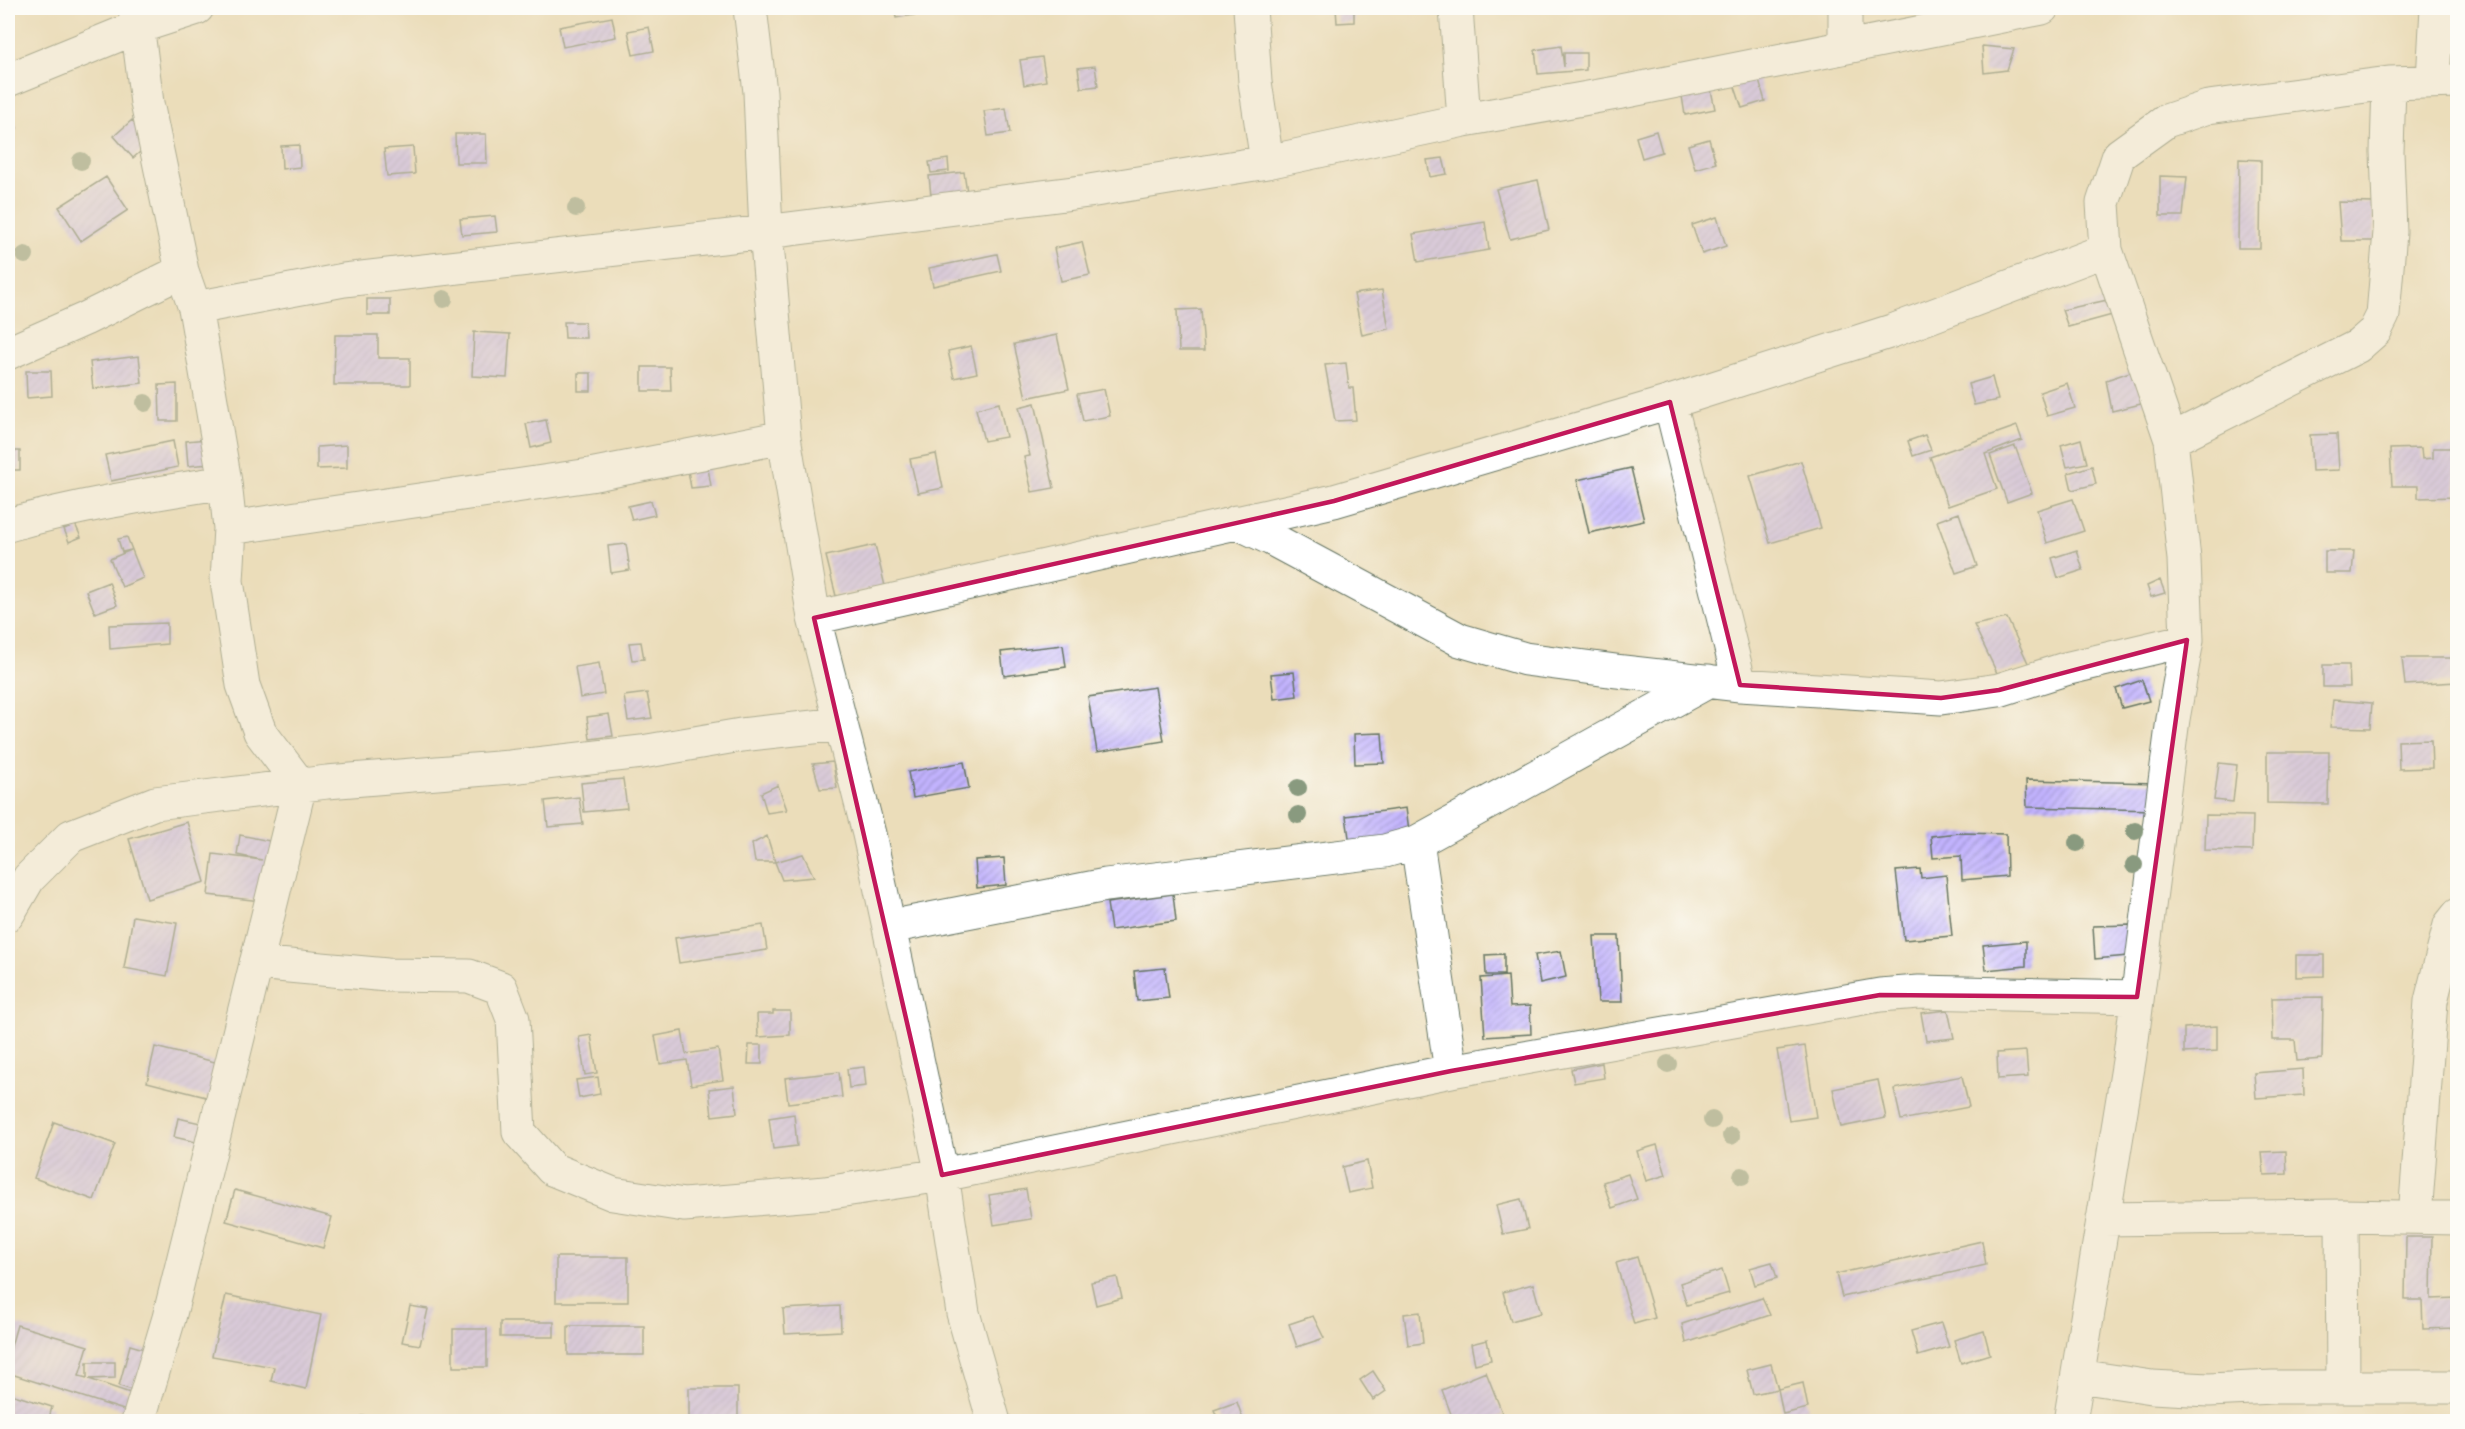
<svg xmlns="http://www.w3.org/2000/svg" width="2465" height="1429" viewBox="0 0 2465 1429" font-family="Mali,sans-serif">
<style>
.building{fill:url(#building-hatch)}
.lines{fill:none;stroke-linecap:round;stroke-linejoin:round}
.street-casing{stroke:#667563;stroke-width:35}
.street{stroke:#fff;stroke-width:33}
.tree{fill:#899a7f}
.marked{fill:none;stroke:#c2185b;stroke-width:4.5;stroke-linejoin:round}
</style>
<defs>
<pattern id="building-hatch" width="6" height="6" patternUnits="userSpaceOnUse" patternTransform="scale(1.5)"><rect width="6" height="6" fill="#c2b3fe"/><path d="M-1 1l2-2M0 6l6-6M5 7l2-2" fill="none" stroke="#9d93ce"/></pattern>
</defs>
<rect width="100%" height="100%" fill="#fdfcf7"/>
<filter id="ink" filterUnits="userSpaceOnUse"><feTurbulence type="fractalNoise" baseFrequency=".0167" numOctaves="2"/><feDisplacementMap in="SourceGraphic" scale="12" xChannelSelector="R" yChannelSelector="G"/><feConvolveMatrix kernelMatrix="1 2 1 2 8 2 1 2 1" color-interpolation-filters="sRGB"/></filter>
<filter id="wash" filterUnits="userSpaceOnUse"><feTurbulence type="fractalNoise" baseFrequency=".008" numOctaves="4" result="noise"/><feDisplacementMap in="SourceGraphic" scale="24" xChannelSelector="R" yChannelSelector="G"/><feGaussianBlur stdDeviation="1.35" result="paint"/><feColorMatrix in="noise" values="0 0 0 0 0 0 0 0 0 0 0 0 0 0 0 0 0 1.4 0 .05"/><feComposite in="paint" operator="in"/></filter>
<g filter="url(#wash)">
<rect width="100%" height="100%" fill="#ebddba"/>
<g id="blocks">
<!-- building -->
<path class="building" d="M894,8H920L921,14L896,18Z
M1336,8H1354V22L1337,23Z
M612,17L616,37L563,47L559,27Z
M649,27L654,51L633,55L628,31Z
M1561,46L1564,67V53H1586V70L1538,74L1535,50Z
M1982,46L2014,49L2007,70L1984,73Z
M1042,57L1046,81L1024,85L1020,60Z
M1095,66L1098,86L1081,88L1078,68Z
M1758,77L1765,101L1742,108L1734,84Z
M1711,90L1715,109L1685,115L1682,96Z
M1006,108L1010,133L988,136L984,111Z
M8,109L17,128L8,133Z
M132,120L152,142L133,158L114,136Z
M1656,131L1662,152L1642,158L1636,137Z
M455,134H486L487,163H456Z
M1709,139L1716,163L1695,169L1688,145Z
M299,145L300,167L282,169L281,146Z
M413,147L415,174L387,176L384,149Z
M1443,158L1447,174L1430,177L1427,160Z
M948,159L949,171L931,173L929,162Z
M2239,159L2261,160L2260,248H2238Z
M964,172L967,192L931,196L929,176Z
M2160,176L2187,177L2183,216H2160Z
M106,177L128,210L81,241L59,207Z
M1538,180L1549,230L1510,239L1496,189Z
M2338,202L2373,203L2375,241H2341Z
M495,216L497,232L462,235L460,219Z
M1717,217L1726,246L1702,254L1692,225Z
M1485,222L1489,250L1418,262L1413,234Z
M1082,242L1090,275L1061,281L1054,248Z
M997,254L1001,271L933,286L929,268Z
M1382,290L1389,329L1362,335L1354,294Z
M367,299H390V315H367Z
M2112,299L2116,314L2068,327L2062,310Z
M1201,309L1204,351H1179L1177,310Z
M564,322H585L586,338H565Z
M474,332L510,334L507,378L472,376Z
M335,335H378V358H410V385H334Z
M1057,335L1069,389L1026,398L1014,344Z
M971,346L977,373L954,378L948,351Z
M139,356L142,383L93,389L90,362Z
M1346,363L1349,388H1353L1356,420L1335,421L1325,365Z
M642,367H670L671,391H642Z
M26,371H51L52,396L27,398Z
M2133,371L2145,403L2112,411L2106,380Z
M578,373H591V391H578Z
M1992,377L1998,400L1974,405L1968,384Z
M2067,383L2075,408L2047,416L2040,392Z
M177,384V421H160L159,385Z
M1104,389L1110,416L1083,421L1077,394Z
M999,403L1006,437L984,441L976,409Z
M1035,403L1054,488L1032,492L1024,457L1030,456L1019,407Z
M546,420L551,443L531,448L526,424Z
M2017,426L2022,440L1985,454L1997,489L1948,506L1930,457Z
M2337,434L2339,470L2312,471L2310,435Z
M1925,435L1931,450L1913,456L1908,441Z
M208,439L210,464L188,466L186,441Z
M2081,439L2087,463L2067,467L2061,445Z
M173,441L178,467L111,481L105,455Z
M347,445V468L317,469V447Z
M2015,446L2032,493L2007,502L1990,455Z
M2421,448L2422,459L2433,458V448H2455L2456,497L2418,498V486H2392L2390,449Z
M8,451H20V470H8Z
M936,454L943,488L918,493L910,459Z
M1801,461L1821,528L1770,543L1750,476Z
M707,462L711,486L691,488L687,465Z
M2092,466L2096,484L2072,490L2068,473Z
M1631,468L1644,521L1589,533L1577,480Z
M2073,499L2084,531L2047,543L2037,510Z
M651,501L655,515L632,520L628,506Z
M1959,513L1977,566L1956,573L1937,521Z
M75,524L81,537L69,542L64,529Z
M127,537L143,578L122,587L110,559L131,550L122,552L118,539Z
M626,544L630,570L611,573L608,546Z
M875,545L885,586L836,596L826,556Z
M2077,550L2083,570L2058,578L2052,558Z
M2325,551H2354L2352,573H2325Z
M2160,580L2165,593L2151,597L2147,586Z
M109,582L117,605L95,613L86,591Z
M2007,618L2029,665L1997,673L1974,625Z
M167,623V644L110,649L109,625Z
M641,642L644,659L632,660L629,643Z
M1063,645L1066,667L1004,676L1001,652Z
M2402,658H2457V682L2405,685Z
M599,663L604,694L580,698L575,667Z
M2323,665H2349L2350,687H2323Z
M1294,672L1297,696L1274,699L1271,674Z
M2142,680L2149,701L2122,708L2116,689Z
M1155,687L1164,741L1097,752L1088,697Z
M647,693L652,718L628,721L624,696Z
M2333,700L2372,703L2370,728L2330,727Z
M609,714L613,736L590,739L587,717Z
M1382,733L1384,763L1355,764L1354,734Z
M2431,740L2432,768L2399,769L2398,741Z
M2267,752H2329L2328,804L2267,803Z
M833,762L837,788L820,789L813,764Z
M964,762L969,788L913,798L908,772Z
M2219,763L2237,765L2233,802L2214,800Z
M623,779L627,808L584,812L581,783Z
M2026,780L2157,783L2155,810L2027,807Z
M778,785L787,810L767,813L761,793Z
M579,797L583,824L548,827L545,801Z
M1406,808L1410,838L1350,845L1346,816Z
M2206,815L2253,816L2252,851L2205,850Z
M187,822L205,882L147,899L129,839Z
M1960,833L2006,834L2007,876L1962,880L1961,856L1933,858L1931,836Z
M240,835L275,842L261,901L208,895L213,854L262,860L237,855Z
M767,836L775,862H755L752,844Z
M803,854L814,877L782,880L775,862Z
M1004,858L1006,885L977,888L975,860Z
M1920,869L1921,878L1946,875L1952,936L1904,940L1896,871Z
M1173,894L1176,921L1111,930L1107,903Z
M133,916L177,923L167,976L124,968Z
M763,925L767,950L679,963L675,938Z
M2130,925L2128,956L2095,959L2093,926Z
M1594,936H1619L1622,1002H1598Z
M2026,941V966L1986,970L1983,945Z
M1561,951L1566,977L1540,983L1535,955Z
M1504,954V975H1486L1485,955Z
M2296,955H2324V976L2296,977Z
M1165,968L1169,998L1137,1001L1134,971Z
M1508,976L1510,1007L1530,1006L1531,1034L1485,1037L1481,978Z
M2323,997L2322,1059L2297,1061L2295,1040H2273L2272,998Z
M1948,1010L1954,1038L1926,1041L1921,1013Z
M773,1011H790V1035L758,1037L757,1014H773Z
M2217,1026V1051L2184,1053V1028Z
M682,1031L686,1054L718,1049L723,1080L691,1085L687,1060L660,1064L655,1036Z
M591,1035L597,1073L585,1075L579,1037Z
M749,1045H762V1064H748Z
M1805,1046L1816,1117L1789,1121L1777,1050Z
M155,1047L219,1063L210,1098L147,1082Z
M2026,1051L2028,1077L1998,1079L1997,1053Z
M1602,1063L1604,1078L1574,1083L1571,1069Z
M864,1067L866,1086L849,1088L847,1069Z
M2303,1069L2304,1095L2256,1098L2254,1073Z
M839,1072L842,1097L788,1103L785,1078Z
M1962,1076L1969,1107L1901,1120L1894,1089Z
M598,1077L600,1094L579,1098L576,1080Z
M1878,1080L1886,1118L1841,1127L1833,1089Z
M734,1086L737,1113L712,1116L709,1089Z
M794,1114L797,1146L773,1149L769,1118Z
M178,1118L205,1124L200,1143L174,1137Z
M54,1122L115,1144L94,1200L34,1178Z
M1657,1145L1666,1175L1646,1181L1637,1151Z
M2286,1151L2287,1174L2264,1175L2262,1152Z
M1367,1161L1372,1188L1348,1193L1342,1167Z
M1628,1174L1637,1199L1612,1208L1603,1182Z
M1026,1189L1031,1219L994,1225L989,1195Z
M235,1190L332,1217L323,1248L226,1221Z
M1521,1199L1528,1229L1503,1234L1496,1205Z
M2406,1237H2432L2431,1299L2457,1298V1328L2423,1329L2422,1300H2405Z
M1982,1241L1986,1265L1842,1297L1836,1274Z
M556,1257H628V1302H556Z
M1637,1257L1655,1318L1634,1324L1616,1263Z
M1772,1262L1777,1278L1755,1285L1750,1268Z
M1722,1270L1729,1293L1687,1305L1680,1283Z
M1117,1277L1122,1298L1096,1305L1091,1282Z
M1533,1284L1541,1313L1511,1321L1503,1292Z
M226,1295L321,1315L306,1389L271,1381L274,1367L212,1356Z
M1762,1298L1770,1315L1686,1343L1682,1324Z
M410,1306L428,1309L420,1345L402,1342Z
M840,1306L841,1331L785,1334L783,1309Z
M1420,1312L1423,1343L1408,1345L1404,1314Z
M1313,1316L1324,1338L1297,1347L1289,1324Z
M500,1322H554V1337H500Z
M1941,1323L1949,1347L1918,1356L1911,1331Z
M17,1325L88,1346L79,1376L87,1378V1362H115V1378L89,1379L136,1395L130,1412L8,1373V1357Z
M568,1326H644V1355H568Z
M453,1329H487V1367H453Z
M1984,1331L1990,1354L1961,1363L1954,1340Z
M1487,1340L1491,1360L1475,1364L1471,1344Z
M130,1345L151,1351L139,1392L119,1386Z
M1771,1364L1778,1389L1753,1394L1747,1370Z
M1373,1371L1386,1391L1373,1400L1360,1380Z
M1486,1372L1503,1415L1486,1422H1454L1442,1390Z
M1803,1383L1808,1408L1783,1414L1778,1389Z
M689,1388H738V1422H689Z
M8,1393L52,1407L48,1422H8Z
M1237,1402L1244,1422H1219L1214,1410Z
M362,1416L387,1420V1422H361Z"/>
</g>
</g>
<g filter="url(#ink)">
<use href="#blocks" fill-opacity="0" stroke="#667563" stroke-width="1.5"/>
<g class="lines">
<defs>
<path id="street" d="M135,8L147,103L182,271L195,308L225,482L230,528L227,581L243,685L260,732L300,785L169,1318L138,1422
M750,8L760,92L766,232L784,437L814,618L869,834L942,1175L963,1313L994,1422
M1250,8L1255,82L1267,162
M1456,8L1464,120
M1845,8V46
M8,80L138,27L197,8
M2433,80L2437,8
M195,308L344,280L766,232L1089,191L1267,162L1464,120L1622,92L2042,8
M8,353L85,319L182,271
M1670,402L1740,685
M2171,440L2106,250L2103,203L2119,155L2166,121L2208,107L2389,83L2458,81
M1236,522L1272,539L1460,640L1525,659L1616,671L1740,685L1941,698L1999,690L2065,669L2187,640
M8,525C79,505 151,494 225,482
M230,528L590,475L784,437
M814,618L1334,501L1670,402L1892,331L2106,250
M1417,842L1451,1071
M8,914L29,878L71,836L155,803L327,782L510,767L642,752L741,735L841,724
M889,927L1106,885L1385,851L1417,842L1709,681
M256,963L387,975L469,976L501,988L513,1019L519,1132L552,1169L613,1194L684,1205L825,1193L942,1175L1451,1071L1880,995L1919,992L2137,997
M2342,1216L2343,1387
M2415,1217L2431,1001L2450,925L2458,915
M2103,1219L2342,1216L2458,1218
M2078,1376L2152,1387L2209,1390L2273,1387H2458
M2070,1422L2130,1055L2173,719L2187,640L2184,559L2171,440L2358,346L2375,331L2383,315L2390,232L2387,152L2389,83"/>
</defs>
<!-- street casing -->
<use href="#street" class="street-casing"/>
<!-- street -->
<use href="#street" class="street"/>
</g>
<!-- trees -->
<g class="tree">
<circle cx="81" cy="161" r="9"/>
<circle cx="576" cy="208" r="9"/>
<circle cx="25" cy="255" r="9"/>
<circle cx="444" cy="299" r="9"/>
<circle cx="145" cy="403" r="9"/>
<circle cx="1298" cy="788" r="9"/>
<circle cx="1298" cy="815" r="9"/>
<circle cx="2135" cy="831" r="9"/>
<circle cx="2077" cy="843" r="9"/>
<circle cx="2134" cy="865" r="9"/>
<circle cx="1668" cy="1064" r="9"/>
<circle cx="1712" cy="1120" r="9"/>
<circle cx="1731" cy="1136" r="9"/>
<circle cx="1742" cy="1176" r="9"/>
</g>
</g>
<!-- marked area -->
<path d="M0 0H2465V1429H0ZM1670,402L1740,685L1941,698L1999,690L2187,640L2137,997L1880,995L1451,1071L942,1175L814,618L1334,501Z" fill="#ebddba" fill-opacity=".55" fill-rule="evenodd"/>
<path class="marked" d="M1670,402L1740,685L1941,698L1999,690L2187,640L2137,997L1880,995L1451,1071L942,1175L814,618L1334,501Z"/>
<!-- margin -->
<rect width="2465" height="1429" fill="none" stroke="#fdfcf7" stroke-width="30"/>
</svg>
